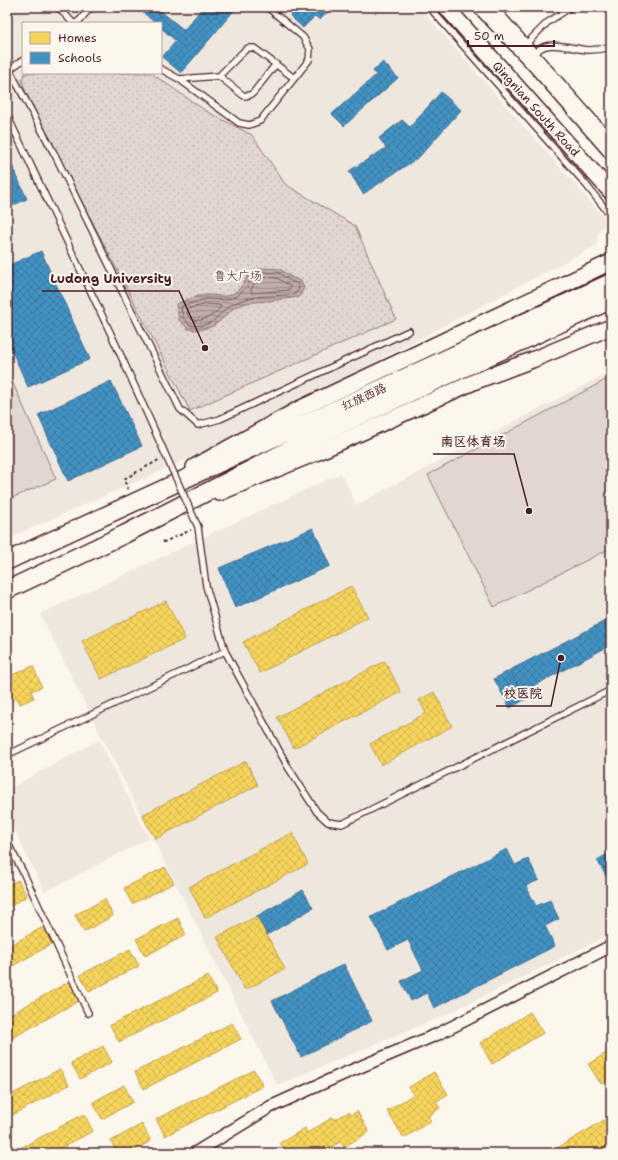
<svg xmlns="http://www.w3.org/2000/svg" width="618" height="1160" viewBox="0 0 618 1160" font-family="'Shantell Sans','LXGW WenKai TC',sans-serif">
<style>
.built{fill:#eee7de;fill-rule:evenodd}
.park{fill:url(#park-dots);stroke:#967b7e}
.garden{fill:#e2d7d0;stroke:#967b7e}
.water{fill:url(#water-rules);stroke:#907477}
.homes{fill:url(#homes-cross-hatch);stroke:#c29e4d}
.schools{fill:url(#schools-cross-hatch);stroke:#457095}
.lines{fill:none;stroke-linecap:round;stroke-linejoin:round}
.shore{stroke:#79585e;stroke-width:1}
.service-casing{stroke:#4a1f2b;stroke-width:8}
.minor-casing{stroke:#4a1f2b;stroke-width:14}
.secondary-casing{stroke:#4a1f2b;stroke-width:18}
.primary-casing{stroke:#4a1f2b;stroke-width:20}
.path{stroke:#4a1f2b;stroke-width:2;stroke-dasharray:3 3;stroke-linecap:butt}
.service{stroke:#fbf7ec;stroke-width:5.5}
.minor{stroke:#fbf7ec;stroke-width:11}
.secondary{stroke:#fbf7ec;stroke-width:15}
.primary{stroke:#fbf7ec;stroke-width:17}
.service-bridge-casing{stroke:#4a1f2b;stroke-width:8;stroke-linecap:butt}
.service-bridge{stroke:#fbf7ec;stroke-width:5.5}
.labels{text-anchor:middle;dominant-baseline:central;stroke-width:4;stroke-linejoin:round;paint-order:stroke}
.street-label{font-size:12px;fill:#4a1f2b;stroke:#fbf7ec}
.park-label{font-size:12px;fill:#704d54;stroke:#fbf7ec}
.leader{fill:none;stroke:#4a1f2b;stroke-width:1.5}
.callout-dot{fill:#4a1f2b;stroke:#fbf7ec;stroke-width:1.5}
.callout-label{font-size:13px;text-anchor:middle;font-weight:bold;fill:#4a1f2b;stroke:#fbf7ec;stroke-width:4;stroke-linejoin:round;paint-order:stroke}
</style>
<defs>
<pattern id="park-dots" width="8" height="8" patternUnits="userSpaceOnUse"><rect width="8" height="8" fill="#e2d7d0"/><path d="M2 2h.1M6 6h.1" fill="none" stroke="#c3b8b3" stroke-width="1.8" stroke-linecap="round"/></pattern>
<pattern id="water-rules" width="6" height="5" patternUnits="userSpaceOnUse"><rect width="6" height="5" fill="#bfadaa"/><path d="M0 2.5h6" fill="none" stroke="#9d8c8b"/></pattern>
<pattern id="homes-cross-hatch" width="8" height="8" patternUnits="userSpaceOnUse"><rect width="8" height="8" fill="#f6d55c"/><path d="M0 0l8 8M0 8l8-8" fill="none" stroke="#d4b650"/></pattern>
<pattern id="schools-cross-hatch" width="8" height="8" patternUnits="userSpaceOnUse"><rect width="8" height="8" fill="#4393c3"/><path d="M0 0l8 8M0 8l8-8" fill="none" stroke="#3a779f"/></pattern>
</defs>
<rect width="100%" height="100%" fill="#fbf7ec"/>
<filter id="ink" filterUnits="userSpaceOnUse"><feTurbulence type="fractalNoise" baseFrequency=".025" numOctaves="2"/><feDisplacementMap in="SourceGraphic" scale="8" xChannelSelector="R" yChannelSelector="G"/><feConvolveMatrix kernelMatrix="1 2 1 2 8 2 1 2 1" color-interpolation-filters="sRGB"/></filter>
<g filter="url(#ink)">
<!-- built -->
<path class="built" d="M7,7H419L607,221L601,229L597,236V245L208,450L7,539ZM23,23H161V73H23Z
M611,371V934L445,1015L277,1085L40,614L341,473L356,505Z
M99,740L149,838L45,892L7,815V790Z"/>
<!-- park -->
<path class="park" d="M25,73H151L206,111L252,135L285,184L355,226L396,319L190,411L25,91L22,80Z"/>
<!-- garden -->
<path class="garden" d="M7,370L56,479L7,500Z
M611,377V548L494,607L428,475Z"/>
<!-- water -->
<path class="water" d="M263,268L280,269L291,277L301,281L304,288L299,297L277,300L246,303L235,307L220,321L211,327L199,330L188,329L179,320L176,304C185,300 196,296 206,295C212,294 219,297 225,296C238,294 244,284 249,273Z"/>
<!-- homes -->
<path class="homes" d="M604,7H611V15L609,16Z
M351,586L368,617L260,673L243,642Z
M166,601L185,639L101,679L82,641Z
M385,661L401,692L294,748L277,717Z
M33,666L42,687L31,691L34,698L20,704L17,698L7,702V677Z
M434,692L452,726L381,765L370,744L426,713L419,700Z
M246,761L258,785L155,839L142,815Z
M292,833L308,864L205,918L189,887Z
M165,867L174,883L132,904L124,888Z
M18,880L27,896L7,908V886Z
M105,899L113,916L84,932L75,915Z
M257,916L285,969L245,990L217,937Z
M178,918L186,935L145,956L136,939Z
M43,927L52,944L7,969V947Z
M130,949L139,966L89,992L80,975Z
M208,976L217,993L119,1042L110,1025Z
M72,980L82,999L7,1041V1016Z
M530,1012L543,1033L492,1064L480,1043Z
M232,1023L241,1039L144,1089L135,1072Z
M103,1046L112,1062L80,1079L71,1063Z
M611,1050V1078L601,1084L588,1064Z
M60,1069L69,1085L7,1118V1097Z
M254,1070L263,1086L165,1136L156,1119Z
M434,1072L448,1094L436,1102L440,1108L428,1116L431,1121L404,1138L387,1111L414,1094L409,1087Z
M124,1085L133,1102L102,1119L93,1102Z
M357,1111L369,1132L344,1147L340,1142L322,1153H287L280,1143L305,1128L307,1133L333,1117L334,1120L349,1112L351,1115Z
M84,1114L93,1131L52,1153H26L22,1147Z
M611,1116V1144L596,1153H555L554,1150Z
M142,1124L151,1141L129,1153H117L111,1141Z
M9,1144L14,1153H7V1145Z"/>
<!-- schools -->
<path class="schools" d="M137,7H157V8L184,30L203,7H237L181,73L162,57L176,41L161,28V23H155Z
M298,7H332L320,20L315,16L303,28L290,16Z
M383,62L398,78L344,126L332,114L376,75L373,71Z
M441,92L461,110L419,157L363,194L349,171L386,148L379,138L402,120L410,127Z
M7,154L27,199L7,208Z
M41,251L90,359L28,387L7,340V266Z
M111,381L142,446L68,481L38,415Z
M313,528L330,566L235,608L219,568Z
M611,617V637L603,622Z
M603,622L611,637V645L522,692L510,670Z
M510,670L526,699L510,708L494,679Z
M507,849L515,865L528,859L539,880L526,886L536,906L550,900L559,919L545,926L555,946L434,1008L427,993L411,1001L401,981L423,970L408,940L388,950L371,917Z
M611,852V883H610L597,860Z
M303,890L313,908L267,935L257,916Z
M344,964L372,1021L301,1057L272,1001Z"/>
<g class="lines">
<!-- shore -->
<path class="shore" d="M263,272L279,273L289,280L298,284L299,289L295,294C276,297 253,294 235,303C216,312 217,329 190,325L183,318L181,308L182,306L206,299L225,300L237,296L248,286L252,277Z
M264,277L277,278L290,286V288L289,290L251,293V290L256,280Z
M207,304L220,305L221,307C213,316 204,322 192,320L188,315L187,311L188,309Z"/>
<defs>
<path id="service" d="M58,7L73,23
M429,7L583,181L611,216
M495,7L611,138
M76,23L80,20L91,7
M525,45L548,22L571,7
M535,56C541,36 575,50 589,50C596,50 604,49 611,47
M9,69L56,157L180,409L198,425L220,419L409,331
M161,69L179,79L239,123L249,125L260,121L309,60L310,49L303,37L267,7
M7,71L23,60
M219,76L244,96L250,95L253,93L276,64
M179,79L219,76L244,51L248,48H254L294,78
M7,115L117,347
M206,586L225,651L288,767L317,812L328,822L342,824L611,690
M7,755L225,651
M7,842L23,872L88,1013"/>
<path id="minor" d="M195,1153L270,1107L341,1075L438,1034L611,946"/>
<path id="secondary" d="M446,7L611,192
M481,7L533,62L611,151
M194,467L299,409L611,262
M219,493L318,452L476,381L532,360L611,327"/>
<path id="primary" d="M7,561L610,283
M7,590L125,534L314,437L611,300"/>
</defs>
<!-- service casing -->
<use href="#service" class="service-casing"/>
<!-- minor casing -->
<use href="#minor" class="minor-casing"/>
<!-- secondary casing -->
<use href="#secondary" class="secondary-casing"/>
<!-- primary casing -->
<use href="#primary" class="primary-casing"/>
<!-- path -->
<path class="path" d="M608,238H611
M128,490L124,479L159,460
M163,541L164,542L191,530"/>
<!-- service -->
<use href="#service" class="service"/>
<!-- minor -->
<use href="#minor" class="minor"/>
<!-- secondary -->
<use href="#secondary" class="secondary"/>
<!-- primary -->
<use href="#primary" class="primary"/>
<defs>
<path id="service-bridge" d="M117,347L198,527L206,586"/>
</defs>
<!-- service-bridge casing -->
<use href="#service-bridge" class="service-bridge-casing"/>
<!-- service-bridge -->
<use href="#service-bridge" class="service-bridge"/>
</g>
</g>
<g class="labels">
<!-- street labels -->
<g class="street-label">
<text transform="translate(536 109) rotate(48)">Qingnian South Road</text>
<text transform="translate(364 397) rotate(-25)">红旗西路</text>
</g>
<!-- park labels -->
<g class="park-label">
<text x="238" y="276">鲁大广场</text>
</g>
</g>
<!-- callouts -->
<path class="leader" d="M205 348L179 291H42M529 511L514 454H433M561 658L551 706H496"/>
<g class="callout-dot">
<circle cx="205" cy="348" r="4"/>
<circle cx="529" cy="511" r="4"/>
<circle cx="561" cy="658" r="4"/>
</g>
<g class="callout-label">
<text x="111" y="283">Ludong University</text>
<text x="473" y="446">南区体育场</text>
<text x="523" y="698">校医院</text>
</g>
<!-- margin -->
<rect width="618" height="1160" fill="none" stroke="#fbf7ec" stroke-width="24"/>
<rect x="12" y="12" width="594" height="1136" fill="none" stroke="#4a1f2b" stroke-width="1.5" filter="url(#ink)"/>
<!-- legend -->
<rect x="22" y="22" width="140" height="52" fill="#fbf7ec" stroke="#b4a19f"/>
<rect x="30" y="32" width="20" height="12" fill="#f6d55c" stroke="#b4a19f"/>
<text x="58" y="42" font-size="12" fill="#4a1f2b">Homes</text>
<rect x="30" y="52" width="20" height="12" fill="#4393c3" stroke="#b4a19f"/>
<text x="58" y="62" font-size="12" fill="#4a1f2b">Schools</text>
<!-- scale -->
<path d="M468 40v6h86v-6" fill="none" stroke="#4a1f2b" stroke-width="2"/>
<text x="474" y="40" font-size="12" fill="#4a1f2b" stroke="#fbf7ec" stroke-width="3" paint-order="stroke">50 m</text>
</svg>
